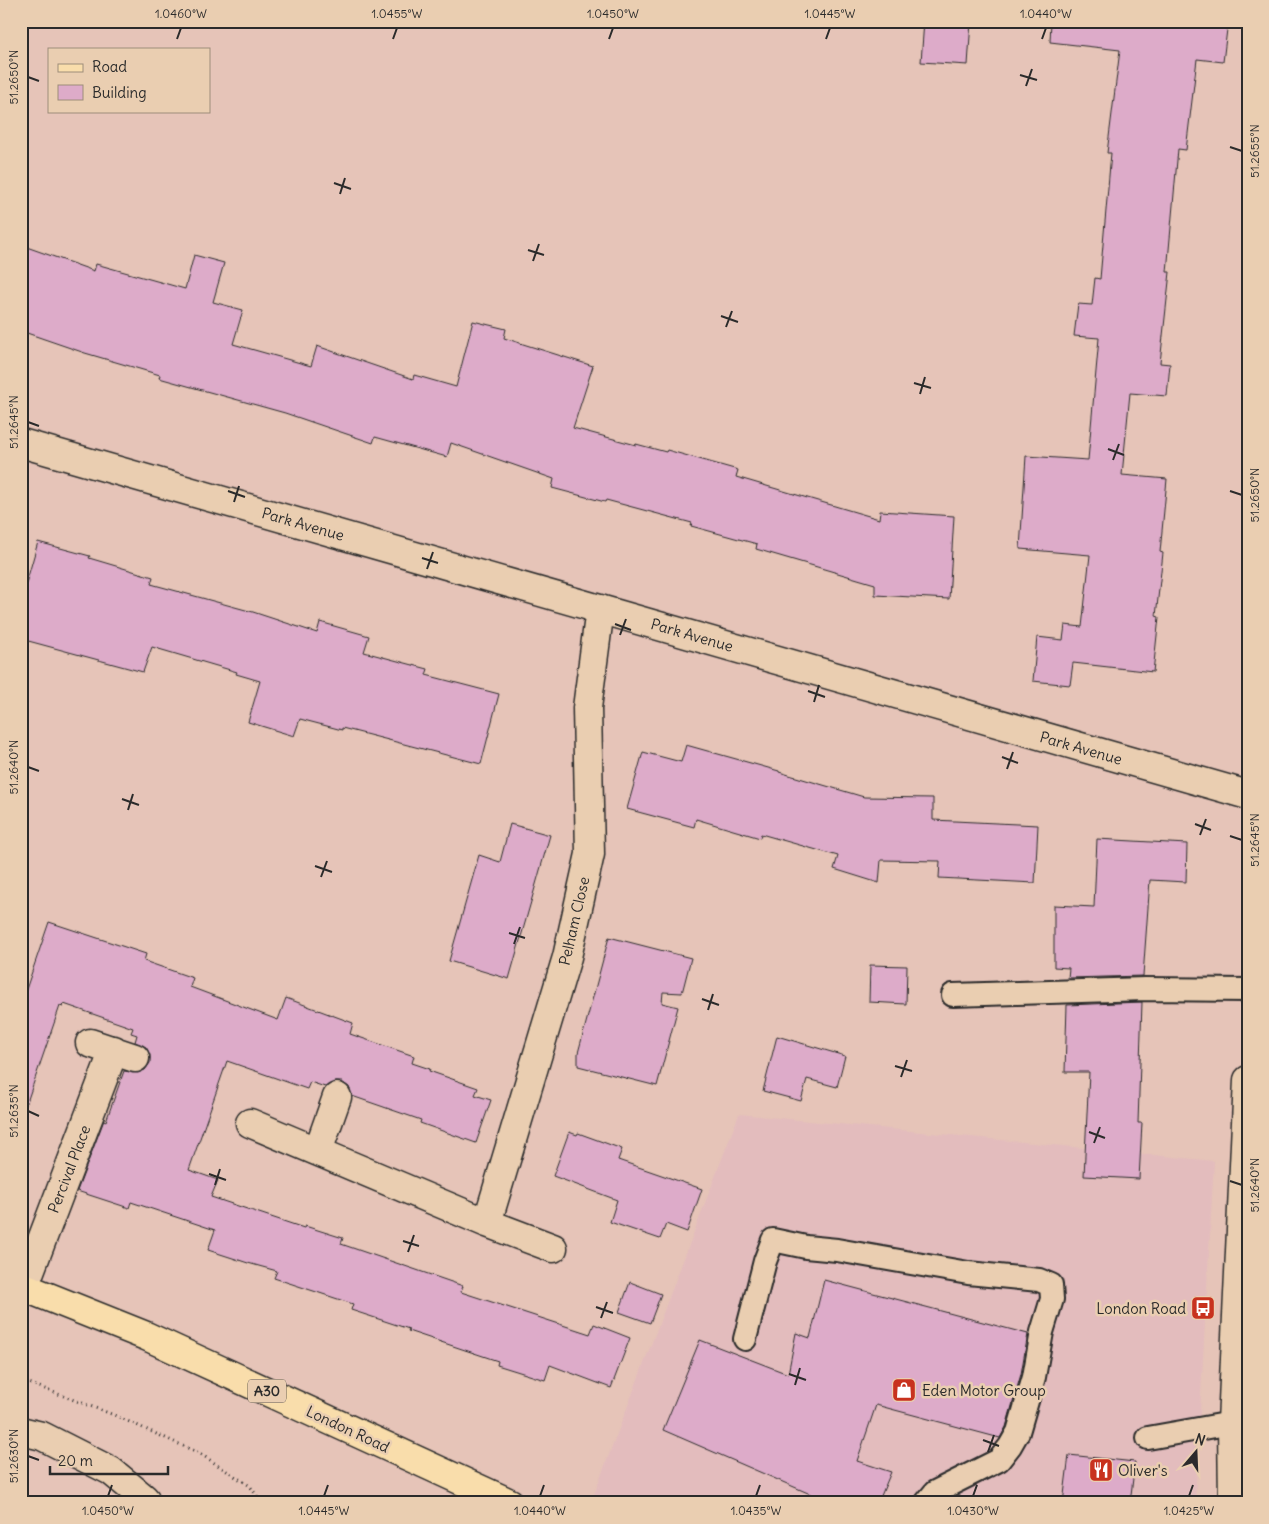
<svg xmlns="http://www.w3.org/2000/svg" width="1269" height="1524" viewBox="0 0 1269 1524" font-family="Delius,sans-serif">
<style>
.built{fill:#e3bcbd}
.building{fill:#ddabc9;stroke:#2b2b2b}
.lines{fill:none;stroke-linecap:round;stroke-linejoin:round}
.service-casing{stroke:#2b2b2b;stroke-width:26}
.minor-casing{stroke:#2b2b2b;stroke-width:31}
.primary-casing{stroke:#2b2b2b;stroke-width:31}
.path{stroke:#2b2b2b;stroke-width:3;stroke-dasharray:1 4;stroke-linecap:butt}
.service{stroke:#eaceb1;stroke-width:22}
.minor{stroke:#eaceb1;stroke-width:28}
.primary{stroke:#f9ddab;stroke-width:28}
.ticks{fill:none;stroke:#2b2b2b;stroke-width:2}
.labels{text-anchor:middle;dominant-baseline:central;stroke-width:5;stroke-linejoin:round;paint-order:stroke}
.shield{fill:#eaceb1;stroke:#645c53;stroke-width:1}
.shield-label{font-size:14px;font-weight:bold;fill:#2b2b2b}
.street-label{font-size:15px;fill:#2b2b2b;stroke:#eaceb1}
.poi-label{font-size:15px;fill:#2b2b2b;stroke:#eaceb1;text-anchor:start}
.neatline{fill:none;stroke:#2b2b2b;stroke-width:2}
.ticks-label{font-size:12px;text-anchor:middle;fill:#2b2b2b}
</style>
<rect width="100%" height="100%" fill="#e6c4b8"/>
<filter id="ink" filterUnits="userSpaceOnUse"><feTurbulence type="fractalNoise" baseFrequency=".02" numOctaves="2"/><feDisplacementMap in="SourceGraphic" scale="10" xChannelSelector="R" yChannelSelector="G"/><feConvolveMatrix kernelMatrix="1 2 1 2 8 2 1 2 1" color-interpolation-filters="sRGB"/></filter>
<g filter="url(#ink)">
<!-- built -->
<path class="built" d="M739,1114L1214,1161L1195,1503H610L593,1497Z"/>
<!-- building -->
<path class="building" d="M924,21H971L968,65L921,62Z
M1051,21H1228L1223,62L1197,59L1186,150L1178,149L1167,272H1170L1160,363L1170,364L1167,396L1130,393L1122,475L1167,479L1160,552L1163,553L1156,616L1159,617L1153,672L1073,663L1070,685L1033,681L1037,637L1063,640L1065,625L1082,627L1090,555L1020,549L1026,456L1088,460L1099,338L1074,336L1078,304L1092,305L1095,278L1100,279L1111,153H1107L1120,50L1050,42Z
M21,245L94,271L96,264L185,289L194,255L224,263L213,302L243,310L233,344L311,366L317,346L413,379L414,375L456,387L473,321L506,329L504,338L593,366L573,428L636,445V444L666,452L667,450L738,470L736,477L879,519L880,511L954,516L949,599L875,595V584L756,549L757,544L691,526L692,523L606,500L605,502L552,488L554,479L451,443L447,457L375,437L373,443L285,413L159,378L160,375L85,353L21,331Z
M38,542L90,556L89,558L153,577L151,584L253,612L317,633L320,622L369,636L364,652L428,669L426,675L499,694L481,764L342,728V730L300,719L294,736L248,722L260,681L236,674L237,672L152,647L143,672L21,639V601Z
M686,745L779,771V772L864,797L933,798V820L1038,825L1035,883L939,878L940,861L881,860L879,883L834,869L838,856L761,834L760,838L696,819L694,827L627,809L643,752L681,762Z
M510,824L550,835L509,979L449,961L479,855L500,862Z
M1097,839L1187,844L1186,882L1150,880L1143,976L1068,978L1069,968L1054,967V905L1094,907Z
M49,922L146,954L144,961L193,978L190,987L278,1020L286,998L353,1023L350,1034L414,1056L412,1063L430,1069L429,1071L478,1088L475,1095L491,1100L476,1143L420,1123L421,1120L352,1096L349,1087L342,1082H334L325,1087L310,1082L307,1089L227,1061L189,1170L218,1180L211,1197L304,1228L305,1226L343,1238L341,1244L463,1286L461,1292L590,1334L594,1324L630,1338L611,1388L550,1365L545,1380L497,1365L498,1361L408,1331L409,1329L351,1310L353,1304L274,1278L277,1271L248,1263L208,1250L215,1230L131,1202L129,1208L77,1191L104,1120L106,1121L124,1071L138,1073L145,1070L150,1063V1055L146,1047L135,1042L137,1035L131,1033L133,1028L64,1004L63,1007L60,1006L26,1105H21V1004Z
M609,937L691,958L682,993L663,992L662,1003L678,1007L657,1086L578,1066V1053Z
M870,965L907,966L906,1004L869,1002Z
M1142,1002L1138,1123H1142L1139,1179L1084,1176L1089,1072H1065L1067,1005Z
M777,1036L845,1056L837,1087L807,1079L801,1101L763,1091Z
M569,1132L577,1135L578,1133L622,1149L618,1160L702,1189L687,1232L666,1224L660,1239L610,1222L617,1200L553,1176Z
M824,1280L1028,1334L1021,1374L1006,1427L1000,1438L876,1405L857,1461L891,1472L878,1503H831L663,1430L700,1340L788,1374L796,1333L810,1338Z
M630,1282L661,1294L650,1323L619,1312Z
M1069,1455L1135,1462L1130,1503H1063Z"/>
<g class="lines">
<defs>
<path id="service" d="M953,995L1145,989L1248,990
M745,1339L765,1261L773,1240L806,1247L837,1250L968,1273L1039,1280L1051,1285L1052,1299L1042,1332L1034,1377L1018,1432L1010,1446L999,1460L935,1492L926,1503
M1148,1438L1232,1423"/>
<path id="minor" d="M21,443L1248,795
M90,1043L135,1058
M250,1123L487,1223L553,1248
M318,1151L337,1097
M487,1223L567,957L590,854L587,708L600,609
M24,1287L114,1050
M21,1431L42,1436L111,1471L145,1499L146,1503
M1233,1503L1232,1423L1248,1080"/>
<path id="primary" d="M21,1286L146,1336L510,1503"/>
</defs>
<!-- service casing -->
<use href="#service" class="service-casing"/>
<!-- minor casing -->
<use href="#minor" class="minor-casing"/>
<!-- primary casing -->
<use href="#primary" class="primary-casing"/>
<!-- path -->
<path class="path" d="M21,1380L114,1415L199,1453L250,1486L262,1503"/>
<!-- service -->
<use href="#service" class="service"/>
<!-- minor -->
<use href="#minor" class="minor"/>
<!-- primary -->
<use href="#primary" class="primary"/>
</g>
</g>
<!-- ticks -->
<path class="ticks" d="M177,39L181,28M393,39L397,28M609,39L613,28M826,39L830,28M1042,39L1046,28M1020,75L1037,80M28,77L39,81M1026,86L1032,69M1230,147L1242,151M334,183L351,189M340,194L345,178M528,250L544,255M533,261L539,244M721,316L738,322M726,327L732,311M914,383L931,388M920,394L925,377M28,422L39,426M1108,449L1124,455M1113,460L1119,444M228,491L245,497M1230,491L1242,495M234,502L239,486M422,558L438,563M427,569L433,552M615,624L631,630M620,635L626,619M808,691L825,697M814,702L819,685M1002,757L1018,763M28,767L39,771M1007,769L1013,752M122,799L139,805M128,810L133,794M1195,824L1211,830M1200,835L1206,819M1230,836L1242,840M315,866L332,872M321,877L327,861M509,933L525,938M514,944L520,927M702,999L719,1005M708,1010L713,994M895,1066L912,1071M901,1077L907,1060M28,1111L39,1116M1089,1132L1105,1138M1094,1143L1100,1127M209,1174L226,1180M1230,1181L1242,1185M215,1185L220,1169M403,1241L419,1246M408,1252L414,1235M596,1307L613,1313M601,1318L607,1302M789,1374L806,1380M795,1385L800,1368M983,1440L999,1446M988,1452L994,1435M28,1456L39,1460M108,1496L112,1485M324,1496L328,1485M540,1496L544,1485M756,1496L760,1485M973,1496L977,1485M1189,1496L1193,1485"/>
<!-- icons -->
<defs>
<symbol id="bus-square" viewBox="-11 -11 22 22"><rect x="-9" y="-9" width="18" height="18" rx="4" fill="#c8321e" stroke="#eaceb1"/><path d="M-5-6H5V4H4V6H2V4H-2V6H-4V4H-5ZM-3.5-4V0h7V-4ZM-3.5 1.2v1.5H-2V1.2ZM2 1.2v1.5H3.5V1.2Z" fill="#fff"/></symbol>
<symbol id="shop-square" viewBox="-11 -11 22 22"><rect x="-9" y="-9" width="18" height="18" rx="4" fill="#c8321e" stroke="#eaceb1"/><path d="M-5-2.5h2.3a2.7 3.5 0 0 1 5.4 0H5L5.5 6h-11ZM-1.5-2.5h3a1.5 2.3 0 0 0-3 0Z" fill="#fff"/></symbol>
<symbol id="restaurant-square" viewBox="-11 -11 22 22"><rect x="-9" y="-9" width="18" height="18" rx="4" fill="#c8321e" stroke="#eaceb1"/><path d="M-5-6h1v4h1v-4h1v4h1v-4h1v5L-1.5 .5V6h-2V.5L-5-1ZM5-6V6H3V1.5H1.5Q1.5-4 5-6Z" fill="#fff"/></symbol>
</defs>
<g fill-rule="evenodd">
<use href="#bus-square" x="1189" y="1294" width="28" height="28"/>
<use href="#shop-square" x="890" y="1376" width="28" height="28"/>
<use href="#restaurant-square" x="1087" y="1456" width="28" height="28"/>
</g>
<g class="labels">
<!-- shield labels -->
<rect class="shield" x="248" y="1379.5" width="38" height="23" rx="4"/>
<g class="shield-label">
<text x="267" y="1391">A30</text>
</g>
<!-- street labels -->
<g class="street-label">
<text transform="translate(303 524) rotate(16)">Park Avenue</text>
<text transform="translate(692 635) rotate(16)">Park Avenue</text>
<text transform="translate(1081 748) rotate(16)">Park Avenue</text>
<text transform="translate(574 921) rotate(-77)">Pelham Close</text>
<text transform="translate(69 1169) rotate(-69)">Percival Place</text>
<text transform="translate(348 1429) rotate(25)">London Road</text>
</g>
<!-- poi labels -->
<g class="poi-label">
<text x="1186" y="1308" text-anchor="end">London Road</text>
<text x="922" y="1390">Eden Motor Group</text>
<text x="1118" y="1470">Oliver's</text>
</g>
</g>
<!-- margin -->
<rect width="1269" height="1524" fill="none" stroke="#eaceb1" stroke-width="55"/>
<!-- legend -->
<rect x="48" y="48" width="162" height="65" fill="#eaceb1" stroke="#9e8d7b"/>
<rect x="58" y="64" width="25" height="8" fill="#f9ddab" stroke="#9e8d7b"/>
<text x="92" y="72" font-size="15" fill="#2b2b2b">Road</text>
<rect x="58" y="85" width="25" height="15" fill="#ddabc9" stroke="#9e8d7b"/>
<text x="92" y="98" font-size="15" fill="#2b2b2b">Building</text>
<!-- north arrow -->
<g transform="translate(1196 1452) rotate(19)" stroke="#eaceb1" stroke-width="4" paint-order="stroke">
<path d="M0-4L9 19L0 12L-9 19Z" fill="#2b2b2b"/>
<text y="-8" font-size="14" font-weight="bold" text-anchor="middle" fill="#2b2b2b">N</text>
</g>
<!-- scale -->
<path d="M50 1466v8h118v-8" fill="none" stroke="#2b2b2b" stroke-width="2.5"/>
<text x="58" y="1466" font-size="15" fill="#2b2b2b" stroke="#eaceb1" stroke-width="4" paint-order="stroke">20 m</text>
<rect x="28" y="28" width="1214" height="1468" class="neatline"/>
<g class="ticks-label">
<text x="181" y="18">1.0460°W</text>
<text x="397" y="18">1.0455°W</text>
<text x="613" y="18">1.0450°W</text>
<text x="830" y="18">1.0445°W</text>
<text x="1046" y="18">1.0440°W</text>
<text transform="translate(14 77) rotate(-90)" y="4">51.2650°N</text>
<text transform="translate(1255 151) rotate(-90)" y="4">51.2655°N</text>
<text transform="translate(14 422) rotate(-90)" y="4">51.2645°N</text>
<text transform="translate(1255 495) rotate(-90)" y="4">51.2650°N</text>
<text transform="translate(14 767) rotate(-90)" y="4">51.2640°N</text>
<text transform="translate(1255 840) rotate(-90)" y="4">51.2645°N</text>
<text transform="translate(14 1111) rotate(-90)" y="4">51.2635°N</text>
<text transform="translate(1255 1185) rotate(-90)" y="4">51.2640°N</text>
<text transform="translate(14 1456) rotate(-90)" y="4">51.2630°N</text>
<text x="108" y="1515">1.0450°W</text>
<text x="324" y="1515">1.0445°W</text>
<text x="540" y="1515">1.0440°W</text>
<text x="756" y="1515">1.0435°W</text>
<text x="973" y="1515">1.0430°W</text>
<text x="1189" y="1515">1.0425°W</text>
</g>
</svg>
